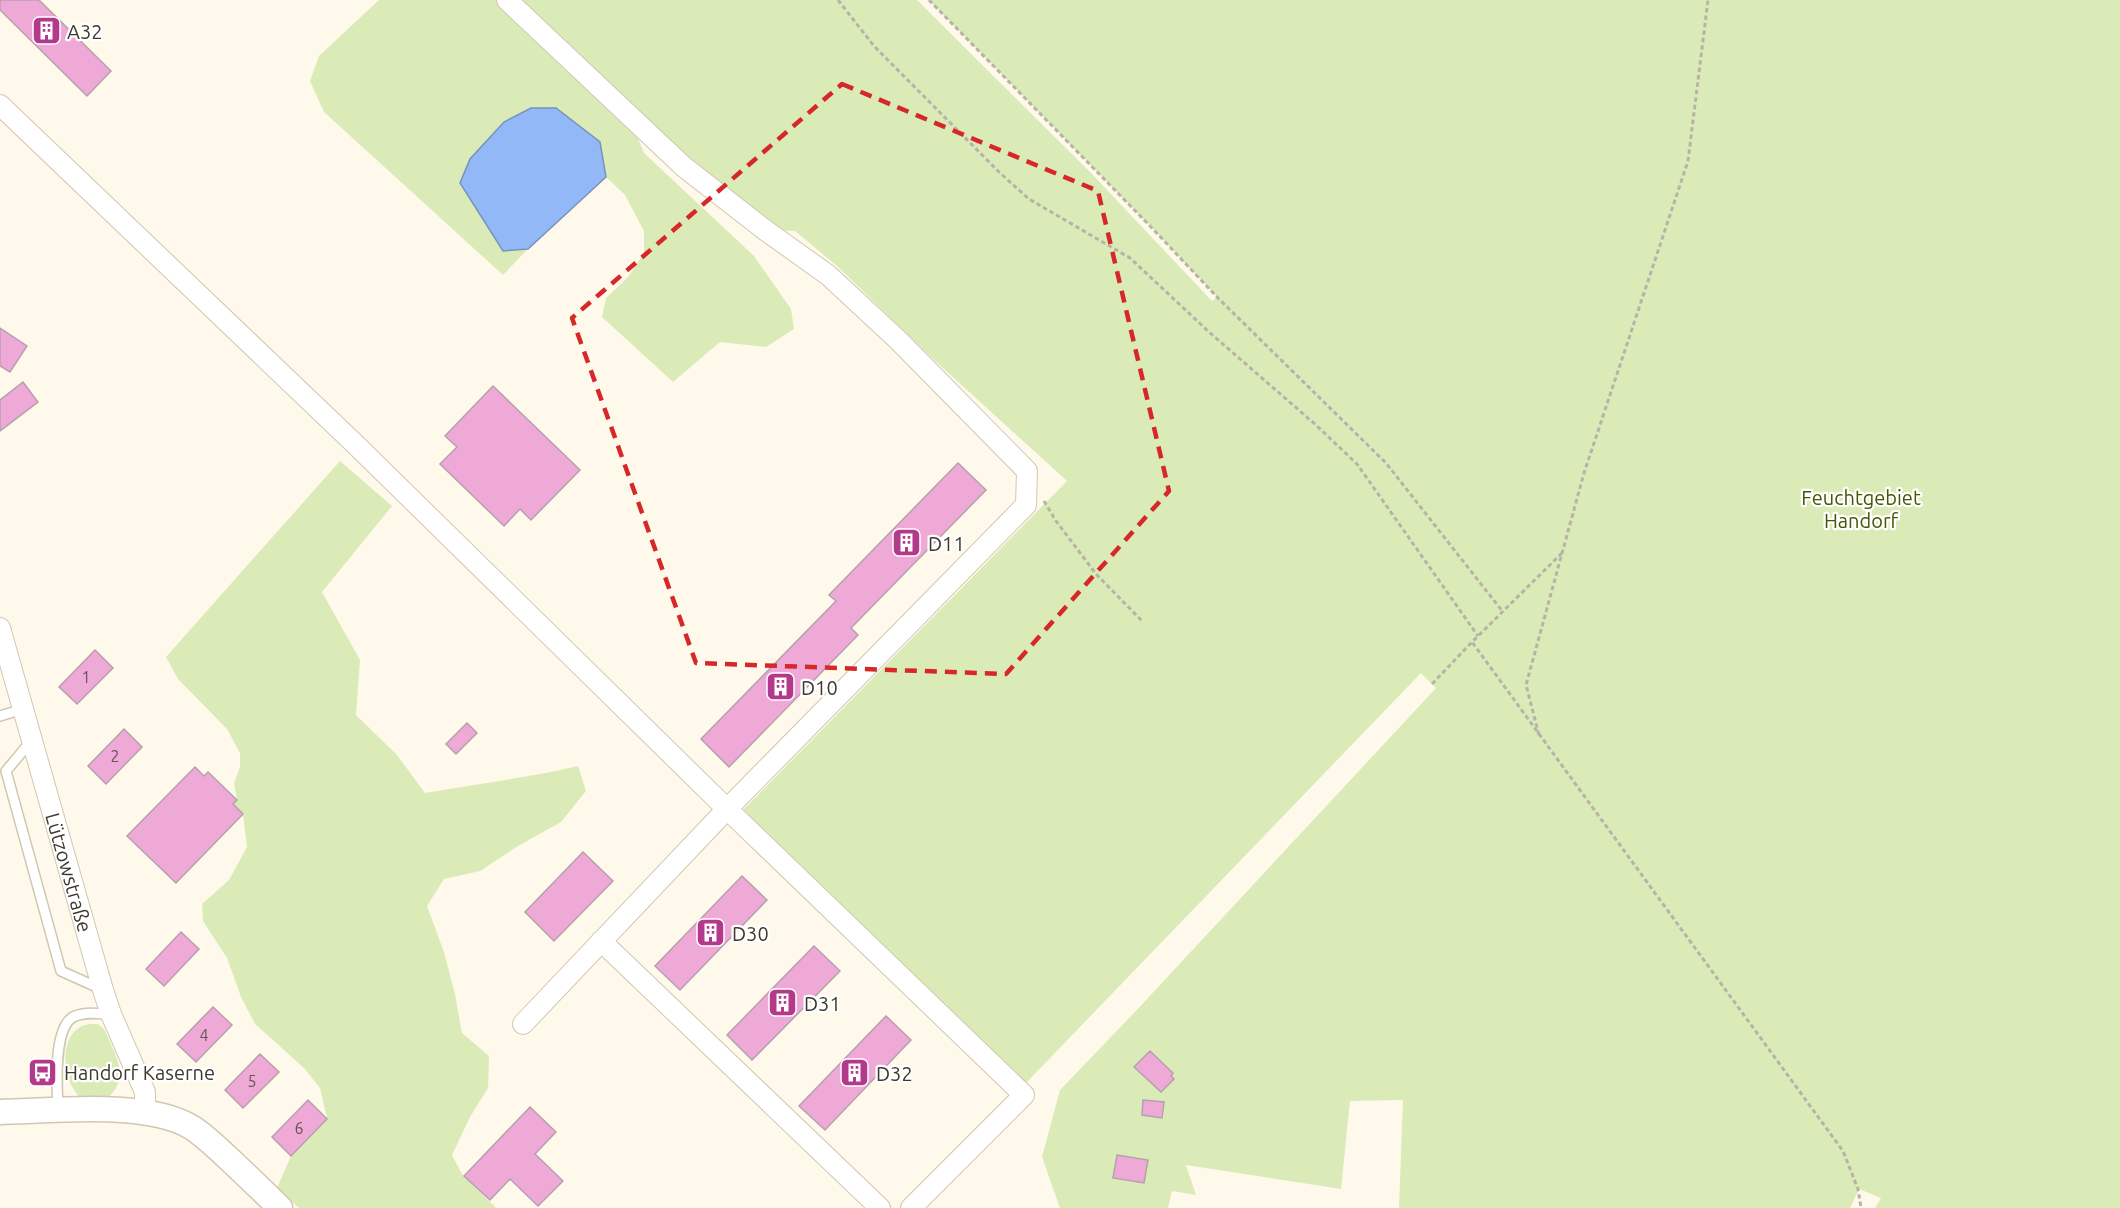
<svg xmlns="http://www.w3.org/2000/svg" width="2120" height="1208" viewBox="0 0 2120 1208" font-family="Ubuntu,sans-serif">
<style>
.green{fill:#daebb8}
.water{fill:#93b8f8;stroke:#7992bc;stroke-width:1.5}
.building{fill:#eea9d6;stroke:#b6a0ae;stroke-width:1.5}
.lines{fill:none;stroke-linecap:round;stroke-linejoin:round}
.service-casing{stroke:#d1c7b1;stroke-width:12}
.minor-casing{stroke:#d1c7b1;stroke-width:22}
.tertiary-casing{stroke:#d1c7b1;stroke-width:27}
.path{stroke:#b8b3a7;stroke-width:3;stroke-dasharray:4.5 3;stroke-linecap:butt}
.service{stroke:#fff;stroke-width:9}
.minor{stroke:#fff;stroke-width:20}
.tertiary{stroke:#fff;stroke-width:24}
.marked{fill:none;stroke:#d62828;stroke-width:4.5;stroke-dasharray:12 8;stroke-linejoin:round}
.labels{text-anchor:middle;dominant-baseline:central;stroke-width:4.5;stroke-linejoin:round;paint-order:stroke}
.number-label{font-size:16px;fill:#69545a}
.poi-label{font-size:20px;fill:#3d3830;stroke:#fff;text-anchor:start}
.park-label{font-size:20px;fill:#435600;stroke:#fff}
.street-label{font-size:20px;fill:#3d3830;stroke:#fff}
</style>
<rect width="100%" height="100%" fill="#fff9eb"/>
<!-- green -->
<path class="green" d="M379,0H917L1092,174L1212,301L1217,297L1152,228L929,0H2120V1208H1875L1881,1198L1859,1189L1850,1208H1399L1403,1100L1350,1101L1341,1189L1186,1165L1196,1195L1172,1191L1168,1208H1060L1042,1157L1060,1090L1133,1014L1436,688L1421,673L1025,1084L743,810L1067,481L933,359L837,266L795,231L765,230L636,134L644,153L754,256L791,309L794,329L766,347L720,342L673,382L602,317L606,298L628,277L644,253V231L625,195L606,177L600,142L503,251L528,249L503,275L324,112L310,81L319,56Z
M340,461L392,506L322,592L360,660L356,715L397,755L425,793C476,784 527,778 578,766L586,791L561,822L518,846L480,871L444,879L427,906L444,952L455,994L462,1033L489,1056L488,1088L470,1117L452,1155L462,1174L496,1208H299L277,1188L291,1156L327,1118L320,1088L304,1068L255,1024L241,997L227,958L203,921L202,904L229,880L247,847L243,815L233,804L237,800L234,783L240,767V753L227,729L178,679L166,657Z
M93,1024H98L104,1029C115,1055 133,1078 105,1100L81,1099C75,1092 69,1083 67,1074C62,1054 67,1024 93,1024Z"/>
<!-- water -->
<path class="water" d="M531,108H556L600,142L606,177L528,249L503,251L460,183L470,159L504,122Z"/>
<!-- building -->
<path class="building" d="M0,0H39L111,71L87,96L0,10Z
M0,328L27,346L10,372L0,366Z
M23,382L38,402L0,431V400Z
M493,386L580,470L531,520L520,509L504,526L440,464L457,447L445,436Z
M958,463L986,490L851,628L858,635L729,767L701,739L836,601L829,595Z
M95,650L113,668L77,704L59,687Z
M467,723L477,733L456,754L446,744Z
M124,729L142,747L106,784L88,766Z
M195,767L204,776L208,772L237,800L233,804L243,814L176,883L127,836Z
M583,852L613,881L554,941L525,912Z
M742,876L767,900L680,990L655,966Z
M181,932L199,949L164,986L146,969Z
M814,946L840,971L752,1060L727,1035Z
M213,1007L232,1025L196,1062L177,1044Z
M886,1016L911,1040L825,1130L799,1106Z
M1150,1051L1173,1073L1171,1076L1174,1079L1161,1092L1134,1067Z
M260,1054L279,1072L243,1108L225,1090Z
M308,1100L327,1119L291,1156L272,1137Z
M1143,1100L1164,1102L1162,1118L1142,1115Z
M530,1107L556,1132L535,1154L563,1181L538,1206L510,1179L490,1200L464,1176Z
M1117,1155L1148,1160L1144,1183L1113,1178Z"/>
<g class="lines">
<defs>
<path id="service" d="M0,716L23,709
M32,740L6,771L61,971L101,989
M58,1109C57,1087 53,1029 73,1017C84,1011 99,1014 111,1014"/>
<g id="minor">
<path d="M507,0L684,167L765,230L828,275L898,340L1027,471L1026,505L727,809L523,1024"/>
<path d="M0,105L356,445L727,809L1024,1095L911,1208"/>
<path id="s1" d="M0,628L103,990L111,1014L145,1092V1112"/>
<path d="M601,941L880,1208"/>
</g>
<path id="tertiary" d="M0,1112C52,1111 147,1100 191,1127C204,1135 216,1147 227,1157C245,1174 263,1191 280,1208"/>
</defs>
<!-- service casing -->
<use href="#service" class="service-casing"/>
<!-- minor casing -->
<use href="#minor" class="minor-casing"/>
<!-- tertiary casing -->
<use href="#tertiary" class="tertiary-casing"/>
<!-- path -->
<path class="path" d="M838,0L874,46L999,172L1029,199L1130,258L1209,332L1316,425L1357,464L1478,636
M929,0L1152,228L1218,298L1386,463L1503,612
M1044,501L1056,521L1096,574L1143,622
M1562,553L1472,642L1843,1151L1858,1189L1861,1208
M1432,684L1472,642
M1539,735L1526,685L1584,473L1688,161L1708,0"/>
<!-- service -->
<use href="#service" class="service"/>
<!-- minor -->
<use href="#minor" class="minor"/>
<!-- tertiary -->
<use href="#tertiary" class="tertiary"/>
</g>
<!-- marked area -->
<path class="marked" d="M842,84L1098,191L1169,491L1006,674L696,663L572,318Z"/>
<!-- icons -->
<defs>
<symbol id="building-square" viewBox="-11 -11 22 22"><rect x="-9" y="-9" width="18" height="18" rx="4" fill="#b3398b" stroke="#fff"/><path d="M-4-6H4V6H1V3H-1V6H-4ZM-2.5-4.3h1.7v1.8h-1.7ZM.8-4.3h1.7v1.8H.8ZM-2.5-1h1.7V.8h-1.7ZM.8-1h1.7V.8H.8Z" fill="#fff"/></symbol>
<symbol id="bus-square" viewBox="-11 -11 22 22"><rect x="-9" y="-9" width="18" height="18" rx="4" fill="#b3398b" stroke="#fff"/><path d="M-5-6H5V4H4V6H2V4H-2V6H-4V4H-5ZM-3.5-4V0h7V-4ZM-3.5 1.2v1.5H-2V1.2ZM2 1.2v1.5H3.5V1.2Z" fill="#fff"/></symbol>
</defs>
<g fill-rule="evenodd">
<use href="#building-square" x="30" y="14" width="33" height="33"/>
<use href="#building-square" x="890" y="526" width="33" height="33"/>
<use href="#building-square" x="764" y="670" width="33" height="33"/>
<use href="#building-square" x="694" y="916" width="33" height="33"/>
<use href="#building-square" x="766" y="986" width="33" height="33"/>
<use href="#bus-square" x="26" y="1056" width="33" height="33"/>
<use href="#building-square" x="838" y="1056" width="33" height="33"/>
</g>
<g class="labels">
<!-- number labels -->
<g class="number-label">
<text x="86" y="677">1</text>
<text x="115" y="756">2</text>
<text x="204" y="1035">4</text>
<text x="252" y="1081">5</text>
<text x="299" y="1128">6</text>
</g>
<!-- poi labels -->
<g class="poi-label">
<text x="67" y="31">A32</text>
<text x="928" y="543">D11</text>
<text x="801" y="687">D10</text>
<text x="732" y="933">D30</text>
<text x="804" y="1003">D31</text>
<text x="64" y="1072">Handorf Kaserne</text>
<text x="876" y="1073">D32</text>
</g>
<!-- park labels -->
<g class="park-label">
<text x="1861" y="497">Feuchtgebiet<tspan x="1861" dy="23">Handorf</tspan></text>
</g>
<!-- street labels -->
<g class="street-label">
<text stroke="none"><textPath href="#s1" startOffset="254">Lützowstraße</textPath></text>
</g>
</g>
</svg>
